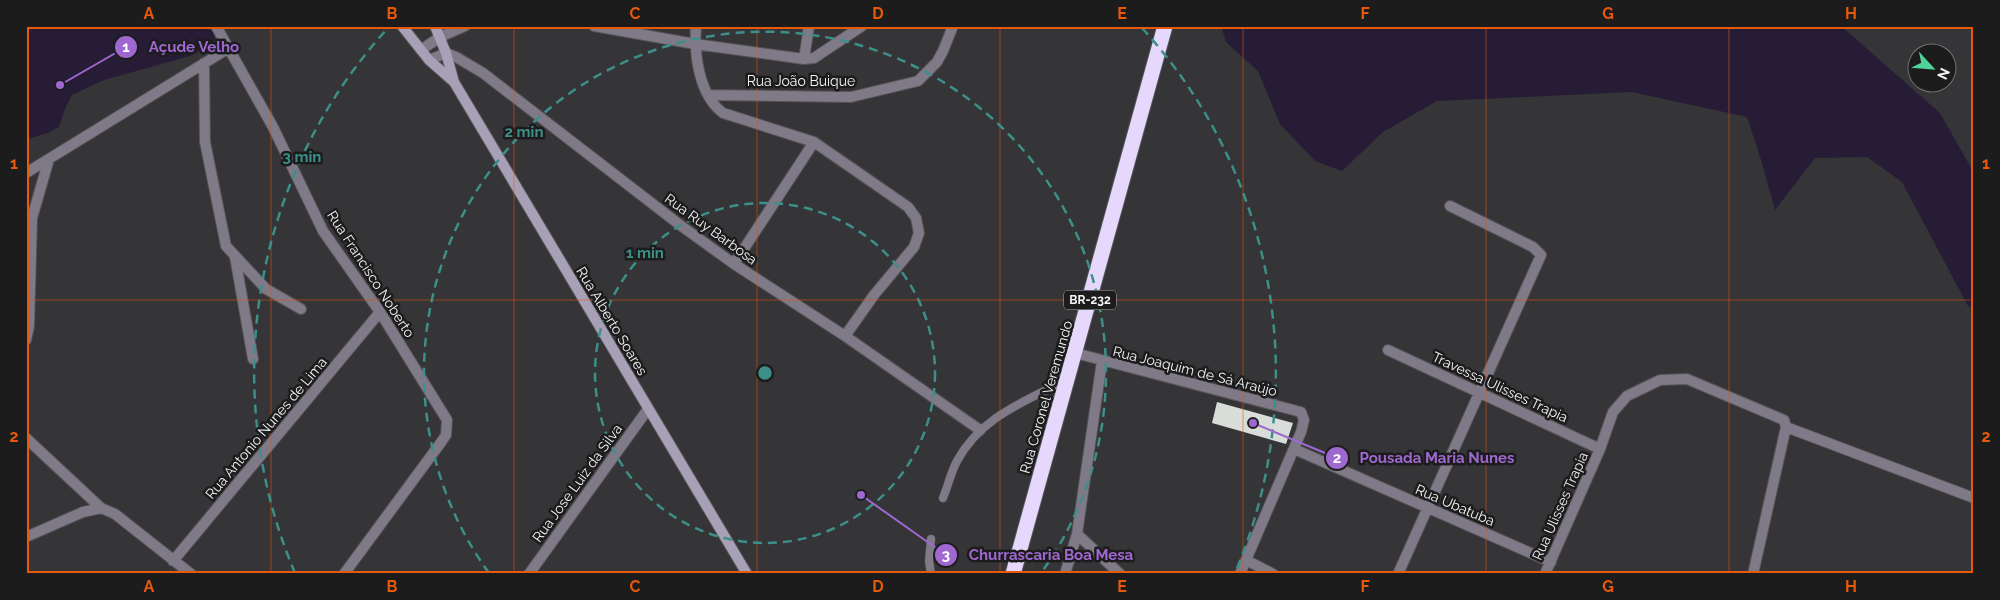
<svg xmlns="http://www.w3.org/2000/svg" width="2000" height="600" viewBox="0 0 2000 600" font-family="Raleway,sans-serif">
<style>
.water{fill:#271c36}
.building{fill:#d8ddda}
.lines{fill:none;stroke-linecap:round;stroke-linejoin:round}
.lane-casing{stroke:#545356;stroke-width:9}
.street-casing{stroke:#545356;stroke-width:12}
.secondary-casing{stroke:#545356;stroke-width:12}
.highway-casing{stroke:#545356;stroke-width:17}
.lane{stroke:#7f7988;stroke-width:8}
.street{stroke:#7f7988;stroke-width:10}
.secondary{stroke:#a8a0b7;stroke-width:10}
.highway{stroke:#e6d8fc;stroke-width:15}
.grid{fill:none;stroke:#e8590c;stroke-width:1;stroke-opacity:0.55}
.ring{fill:none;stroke:#3d8f89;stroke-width:2.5;stroke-dasharray:9 6}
.labels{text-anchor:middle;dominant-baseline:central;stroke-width:5;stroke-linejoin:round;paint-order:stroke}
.shield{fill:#1c1c1d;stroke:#b3b3b5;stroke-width:1}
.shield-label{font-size:12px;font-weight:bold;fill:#f4f4f6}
.street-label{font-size:14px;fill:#f4f4f6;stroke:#1c1c1d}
.centre{fill:#3d8f89;stroke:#1c1c1d;stroke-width:2.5}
.ring-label{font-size:15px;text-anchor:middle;font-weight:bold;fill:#3d8f89;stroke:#1c1c1d;stroke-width:5;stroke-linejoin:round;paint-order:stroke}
.leader{fill:none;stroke:#9f68d0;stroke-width:2}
.callout-dot{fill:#9f68d0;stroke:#1c1c1d;stroke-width:2}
.mark-label{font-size:15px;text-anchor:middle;font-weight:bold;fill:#fff}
.callout-label{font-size:15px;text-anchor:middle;font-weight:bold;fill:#9f68d0;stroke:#1c1c1d;stroke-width:5;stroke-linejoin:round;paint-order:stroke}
.neatline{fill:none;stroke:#e8590c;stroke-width:2}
.grid-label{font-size:16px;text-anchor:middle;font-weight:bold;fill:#e8590c}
</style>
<rect width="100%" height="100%" fill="#353437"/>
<!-- water -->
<path class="water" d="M26,26H209L213,32L215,39L211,46L190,56L104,80L72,95L65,109L59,127L48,133L28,139L26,138Z
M1221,26H1841L1940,113L1974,173V309L1968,306L1902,182L1867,157L1815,158L1775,210L1762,163L1747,117L1632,92L1437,101L1383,132L1342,171L1315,161L1280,124L1258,71L1226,42Z"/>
<!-- building -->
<path class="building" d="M1217,402L1293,423L1286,444L1212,423Z"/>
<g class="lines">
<defs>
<path id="lane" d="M943,498C948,486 951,472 957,461C981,417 1024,402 1066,380
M931,574L929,561L931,539"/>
<path id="street" d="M216,26L273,127L323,231L380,312L447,420L446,435L442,441L344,574
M594,26L695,44L804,59L814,58L862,26
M696,26C694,55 699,95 723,113L814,142L908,207L916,218L919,233L914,247L874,295L845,336
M421,50L440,37L465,26
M804,59L809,26
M429,60L446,53L456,57L483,73L680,225L734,264L845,336L980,430
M204,63L205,142L226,246L266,289L301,309
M708,95L851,97L918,81L937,62L943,51L953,26
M26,173L229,48
M235,257L253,359
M734,264L814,142
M26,340L29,326L32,218L49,159
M1388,350L1600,449
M1075,353L1301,412L1304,420L1301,432L1240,574
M1786,427L1974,498
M26,438L101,508
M1294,449L1551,562
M1077,534L1120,574
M26,537L83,512L101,508L115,514L191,574
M1246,560L1273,574
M173,561L380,312
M529,574L648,409
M1065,574L1077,534L1102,361
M1398,574L1541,255L1533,247L1450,206
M1545,574L1600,449L1613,412L1627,396L1660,380L1687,379L1784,420L1786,427L1753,574"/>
<path id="secondary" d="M402,26L429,60L454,82
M435,26L446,53L454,82L747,574"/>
<path id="highway" d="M1013,574L1165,26"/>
</defs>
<!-- lane casing -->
<use href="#lane" class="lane-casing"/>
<!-- street casing -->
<use href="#street" class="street-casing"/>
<!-- secondary casing -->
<use href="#secondary" class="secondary-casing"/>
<!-- highway casing -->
<use href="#highway" class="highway-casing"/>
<!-- lane -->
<use href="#lane" class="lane"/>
<!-- street -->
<use href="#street" class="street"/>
<!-- secondary -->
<use href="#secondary" class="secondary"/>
<!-- highway -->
<use href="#highway" class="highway"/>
</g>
<!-- grid -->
<path class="grid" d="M271,26V574M514,26V574M757,26V574M1000,26V574M1243,26V574M1486,26V574M1729,26V574M26,300H1974"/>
<!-- distance rings -->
<g class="ring">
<circle cx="765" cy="373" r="170"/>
<path d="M489 573A341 341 0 1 1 1041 573"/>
<path d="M295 573A511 511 0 0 1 388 28M1142 28A511 511 0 0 1 1235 573"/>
</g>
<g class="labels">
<!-- shield labels -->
<rect class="shield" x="1064" y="290.5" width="52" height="19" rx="4"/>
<g class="shield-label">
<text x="1090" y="300">BR-232</text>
</g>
<!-- street labels -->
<g class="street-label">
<text x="801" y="81">Rua João Buique</text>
<text transform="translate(711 229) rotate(36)">Rua Ruy Barbosa</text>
<text transform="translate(371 274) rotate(57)">Rua Francisco Noberto</text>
<text transform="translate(612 321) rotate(59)">Rua Alberto Soares</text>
<text transform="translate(1195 371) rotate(14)">Rua Joaquim de Sá Araújo</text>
<text transform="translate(1500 387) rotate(25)">Travessa Ulisses Trapia</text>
<text transform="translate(1046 397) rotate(-74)">Rua Coronel Veremundo</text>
<text transform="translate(266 428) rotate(-50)">Rua Antonio Nunes de Lima</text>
<text transform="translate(577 483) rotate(-54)">Rua Jose Luiz da Silva</text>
<text transform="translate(1455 505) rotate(23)">Rua Ubatuba</text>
<text transform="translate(1560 506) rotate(-66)">Rua Ulisses Trapia</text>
</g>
</g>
<circle cx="765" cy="373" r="8" class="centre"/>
<g class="ring-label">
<text x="524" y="137">2 min</text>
<text x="302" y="162">3 min</text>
<text x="645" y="258">1 min</text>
</g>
<!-- callouts -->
<path class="leader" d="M60 85L126 47M1253 423L1337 458M861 495L946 555"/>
<g class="callout-dot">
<circle cx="60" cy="85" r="5"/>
<circle cx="1253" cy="423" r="5"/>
<circle cx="861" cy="495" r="5"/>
<circle cx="126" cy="47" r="12"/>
<circle cx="1337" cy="458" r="12"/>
<circle cx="946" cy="555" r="12"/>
</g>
<g class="mark-label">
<text x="126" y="52">1</text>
<text x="1337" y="463">2</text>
<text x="946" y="560">3</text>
</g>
<g class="callout-label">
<text x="194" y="52">Açude Velho</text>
<text x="1437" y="463">Pousada Maria Nunes</text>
<text x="1051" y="560">Churrascaria Boa Mesa</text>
</g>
<!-- border -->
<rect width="2000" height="600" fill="none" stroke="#1c1c1d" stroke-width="55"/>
<!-- north arrow -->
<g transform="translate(1932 68) rotate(116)"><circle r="24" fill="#1c1c1d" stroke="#727274"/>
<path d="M0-4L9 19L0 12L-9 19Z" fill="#50d398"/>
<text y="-8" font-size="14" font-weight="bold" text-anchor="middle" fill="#f4f4f6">N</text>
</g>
<rect x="28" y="28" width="1944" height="544" class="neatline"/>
<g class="grid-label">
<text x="149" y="19">A</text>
<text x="392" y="19">B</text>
<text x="635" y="19">C</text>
<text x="878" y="19">D</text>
<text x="1122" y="19">E</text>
<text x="1365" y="19">F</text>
<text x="1608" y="19">G</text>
<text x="1851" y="19">H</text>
<text x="14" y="169">1</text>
<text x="1986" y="169">1</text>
<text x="14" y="442">2</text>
<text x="1986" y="442">2</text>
<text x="149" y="592">A</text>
<text x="392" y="592">B</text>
<text x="635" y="592">C</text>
<text x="878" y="592">D</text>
<text x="1122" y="592">E</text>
<text x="1365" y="592">F</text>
<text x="1608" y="592">G</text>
<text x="1851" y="592">H</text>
</g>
</svg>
